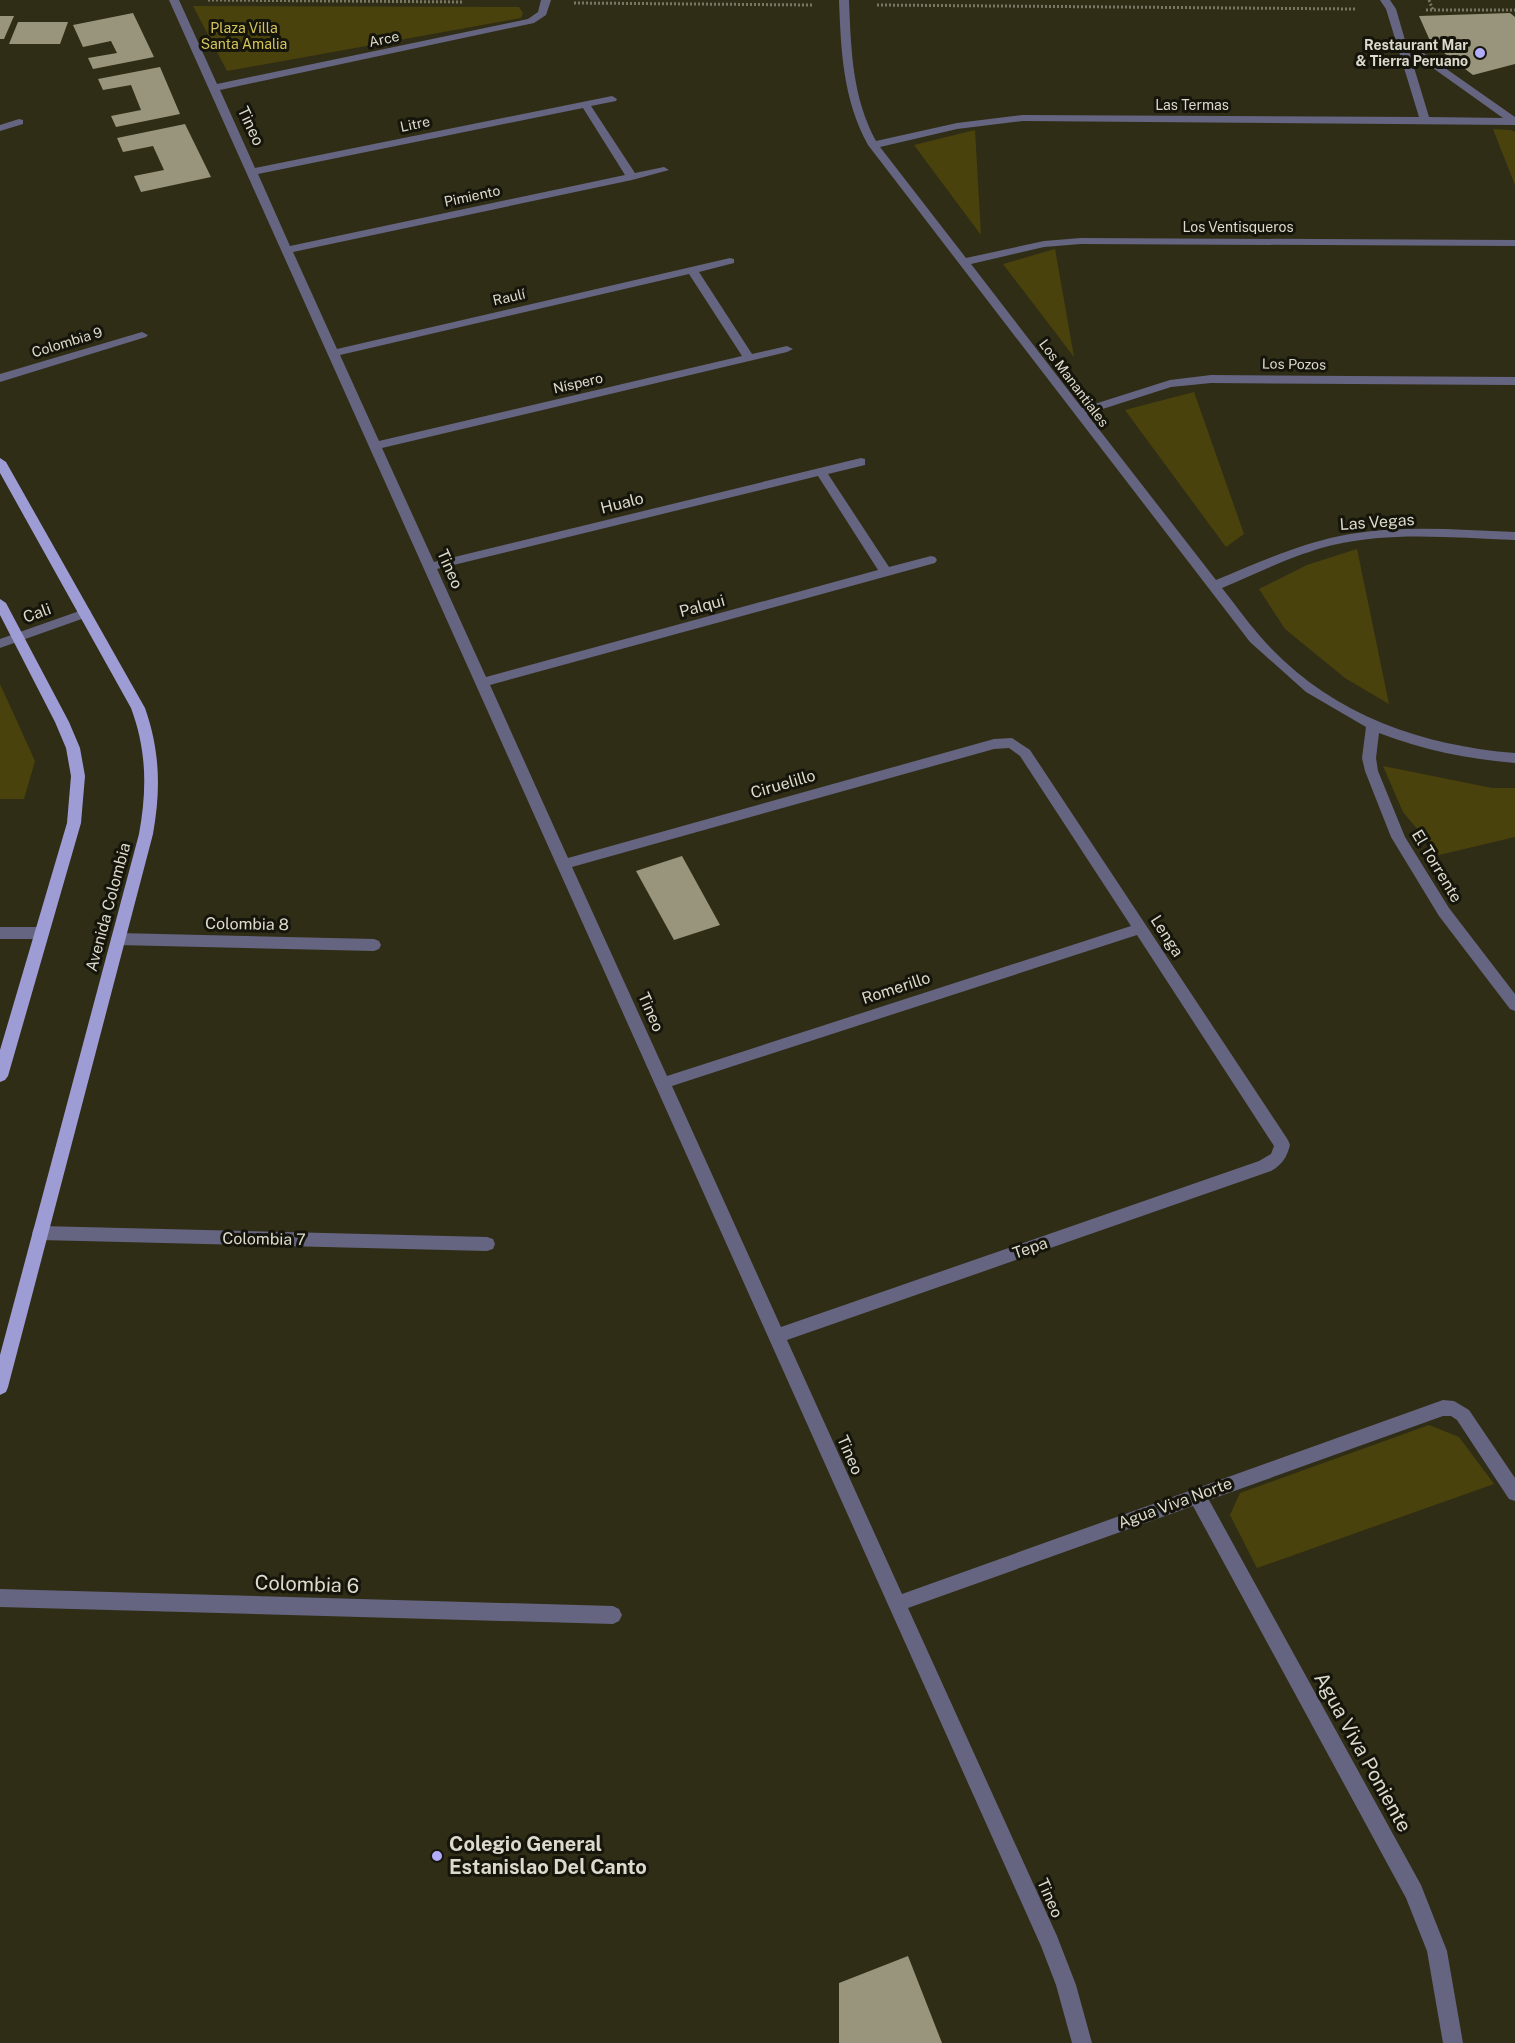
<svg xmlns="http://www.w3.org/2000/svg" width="1515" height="2043" viewBox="0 0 1515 2043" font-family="'Public Sans',sans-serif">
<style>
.green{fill:#4a420d}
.building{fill:#99957c}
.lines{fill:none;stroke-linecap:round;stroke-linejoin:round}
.path{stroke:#797664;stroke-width:3;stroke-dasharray:2 2;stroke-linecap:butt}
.minor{fill:#656581;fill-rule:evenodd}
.major{fill:#9e9cd5;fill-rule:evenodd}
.poi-dot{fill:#b1adfa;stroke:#16150b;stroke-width:2}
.labels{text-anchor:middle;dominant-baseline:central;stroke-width:6;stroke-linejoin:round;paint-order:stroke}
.far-park-label{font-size:14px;fill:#d5c45a;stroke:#16150b}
.far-street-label{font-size:14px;fill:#dcdacd;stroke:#16150b}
.far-poi-label{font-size:14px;font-weight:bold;fill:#dcdacd;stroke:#16150b;text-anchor:end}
.street-label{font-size:16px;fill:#dcdacd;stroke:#16150b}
.near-street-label{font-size:20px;fill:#dcdacd;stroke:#16150b}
.near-poi-label{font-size:20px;font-weight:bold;fill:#dcdacd;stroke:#16150b;text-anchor:start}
</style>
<rect width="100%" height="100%" fill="#302d16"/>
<!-- green -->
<path class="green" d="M193,6L519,7L523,13L521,18L227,71Z
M1493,129L1511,130L1515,132V185Z
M975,130L981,235L914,145Z
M1055,249L1074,357L1003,264Z
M1194,392L1244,534L1226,547L1125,410Z
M1357,549L1389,704L1345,678L1285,629L1259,589L1307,565Z
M0,684L35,761L24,799H0Z
M1383,766L1492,788H1515V837L1439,855L1403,812Z
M1429,1425L1459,1437L1494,1484L1257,1568L1230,1515L1240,1493Z"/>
<!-- building -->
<path class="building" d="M133,13L154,57L93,69L88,58L117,53L111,41L83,47L73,25Z
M1510,13L1515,17V64L1473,75L1431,43L1419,16Z
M0,16H14L4,39H0Z
M18,22H68L60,44H9Z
M160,67L180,114L116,127L111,116L141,110L131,85L103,90L98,79Z
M185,124L211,177L141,192L134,176L164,170L153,146L123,152L117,138Z
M682,856L720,925L674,940L636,871Z
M908,1956L942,2043H839V1983Z"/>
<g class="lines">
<!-- path -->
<path class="path" d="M208,0L464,2
M1429,0L1433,10
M574,3L812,5
M877,5L1355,9
M1426,10H1515"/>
<!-- minor -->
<path class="minor" d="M169,0H179L217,84L528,19L538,12L541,0H551L546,15L534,23L220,90L255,168L612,96L617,99L616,101L591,106L635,173L664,167L669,170L632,180L293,252L337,349L730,258L734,259V263L699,272L752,354L787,346L793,349L787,352L382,448L434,562L861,458L865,459V465L828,474L889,567L931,556L935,557L937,560L935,563L490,685L568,858L994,739L1012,738L1030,750L1288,1140L1290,1145C1287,1157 1282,1165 1271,1171L787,1340L902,1594L1443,1400L1454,1401L1469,1410L1515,1478V1501L1509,1499L1457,1420L1451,1416H1443L1209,1500L1421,1885L1447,1951L1463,2043H1443L1427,1951L1406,1898L1193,1506L908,1608L1057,1936L1076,1985L1092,2043H1072L1056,1985L1041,1946ZM583,108L625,175L290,246L258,174ZM689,274L742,356L379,441L340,355ZM818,476L878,570L486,677L437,569ZM1009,748L1020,756L1131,926L667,1076L572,867L994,749ZM1137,935L1274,1146L1271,1154L1259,1161L781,1327L672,1086Z
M839,0H849C851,49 852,97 876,141L957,123L1023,115L1419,117L1386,9L1380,0H1390L1396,9L1405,40L1515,117V125L1023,121L957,129L880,147L966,258L1044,241L1081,238L1515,240V246L1081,244L1044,247L971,264L1082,408L1170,380L1211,375L1515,377V385L1211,383L1171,387L1087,414L1216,580C1260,562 1303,542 1350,534C1405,525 1460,530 1515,532V540C1454,538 1393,531 1333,545C1295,554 1258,573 1222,588C1234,603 1246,620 1259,635C1325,712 1417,745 1515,753V763C1468,759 1423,750 1379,733L1376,758L1378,771L1405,837L1449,908L1515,994V1011L1510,1009L1439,916L1391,837L1365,771L1362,758L1366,727L1306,692L1250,642L868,145C843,99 841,52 839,0ZM1409,51L1503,118L1429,117Z
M19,119L23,120V124L0,131V125Z
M142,332L148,335L146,337L0,382V374Z
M85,609L90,610L91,613L90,616L0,648V639Z
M0,927H42L47,929L49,933L47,937L42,939H0Z
M118,933L374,939L379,941L381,945L379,949L374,951L118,945L113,943L111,939L113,935Z
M40,1226L487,1237L493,1239L495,1244L493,1249L487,1251L40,1240L34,1238L32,1233L34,1228Z
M0,1589L613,1606L619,1609L622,1615L619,1621L613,1624L0,1607Z"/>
<!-- major -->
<path class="major" d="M0,458L6,462L145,708C160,751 161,789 153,834L8,1387L6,1392L0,1395V1355L139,834C147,790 147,751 131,708L0,473Z
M0,599L6,603L69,722L80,748L85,776L81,823L8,1076L5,1080L0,1082V1050L67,823L71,776L66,748L55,722L0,615Z"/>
</g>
<!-- markers -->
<g class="poi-dot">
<circle cx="1480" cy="53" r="6"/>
<circle cx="437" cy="1856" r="6"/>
</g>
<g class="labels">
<!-- far-park labels -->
<g class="far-park-label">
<text x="244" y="28">Plaza Villa<tspan x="244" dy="16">Santa Amalia</tspan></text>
</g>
<!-- far-street labels -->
<g class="far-street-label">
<text transform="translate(384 39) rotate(-12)">Arce</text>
<text x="1192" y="105">Las Termas</text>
<text transform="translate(415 124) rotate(-12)">Litre</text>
<text transform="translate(472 196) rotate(-12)">Pimiento</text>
<text x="1238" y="227">Los Ventisqueros</text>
<text transform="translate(509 297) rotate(-13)">Raulí</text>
<text transform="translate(67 342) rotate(-17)">Colombia 9</text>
<text transform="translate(1294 364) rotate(1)">Los Pozos</text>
<text transform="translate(578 383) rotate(-13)">Níspero</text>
<text transform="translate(1074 383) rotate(53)">Los Manantiales</text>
</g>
<!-- far-poi labels -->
<g class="far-poi-label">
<text x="1468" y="45">Restaurant Mar<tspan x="1468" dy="16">&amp; Tierra Peruano</tspan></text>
</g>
<!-- street labels -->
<g class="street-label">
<text transform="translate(251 126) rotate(65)">Tineo</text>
<text transform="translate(622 503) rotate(-14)">Hualo</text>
<text transform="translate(1377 522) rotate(-4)">Las Vegas</text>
<text transform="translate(450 569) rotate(66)">Tineo</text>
<text transform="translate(702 606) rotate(-15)">Palqui</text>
<text transform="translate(37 613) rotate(-20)">Cali</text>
<text transform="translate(783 784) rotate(-16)">Ciruelillo</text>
<text transform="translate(1437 866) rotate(59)">El Torrente</text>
<text transform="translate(108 907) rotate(-75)">Avenida Colombia</text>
<text transform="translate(247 924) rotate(1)">Colombia 8</text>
<text transform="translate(1167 936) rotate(57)">Lenga</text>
<text transform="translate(896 988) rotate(-18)">Romerillo</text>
<text transform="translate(651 1012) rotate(66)">Tineo</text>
<text transform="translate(264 1239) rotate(1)">Colombia 7</text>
<text transform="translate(1030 1248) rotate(-19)">Tepa</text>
<text transform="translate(850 1455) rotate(66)">Tineo</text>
<text transform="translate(1175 1503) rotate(-20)">Agua Viva Norte</text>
<text transform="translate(1050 1898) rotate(66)">Tineo</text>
</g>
<!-- near-street labels -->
<g class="near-street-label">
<text transform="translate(307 1584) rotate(2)">Colombia 6</text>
<text transform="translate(1363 1752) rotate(61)">Agua Viva Poniente</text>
</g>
<!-- near-poi labels -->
<g class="near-poi-label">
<text x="449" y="1844">Colegio General<tspan x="449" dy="23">Estanislao Del Canto</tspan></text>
</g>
</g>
</svg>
